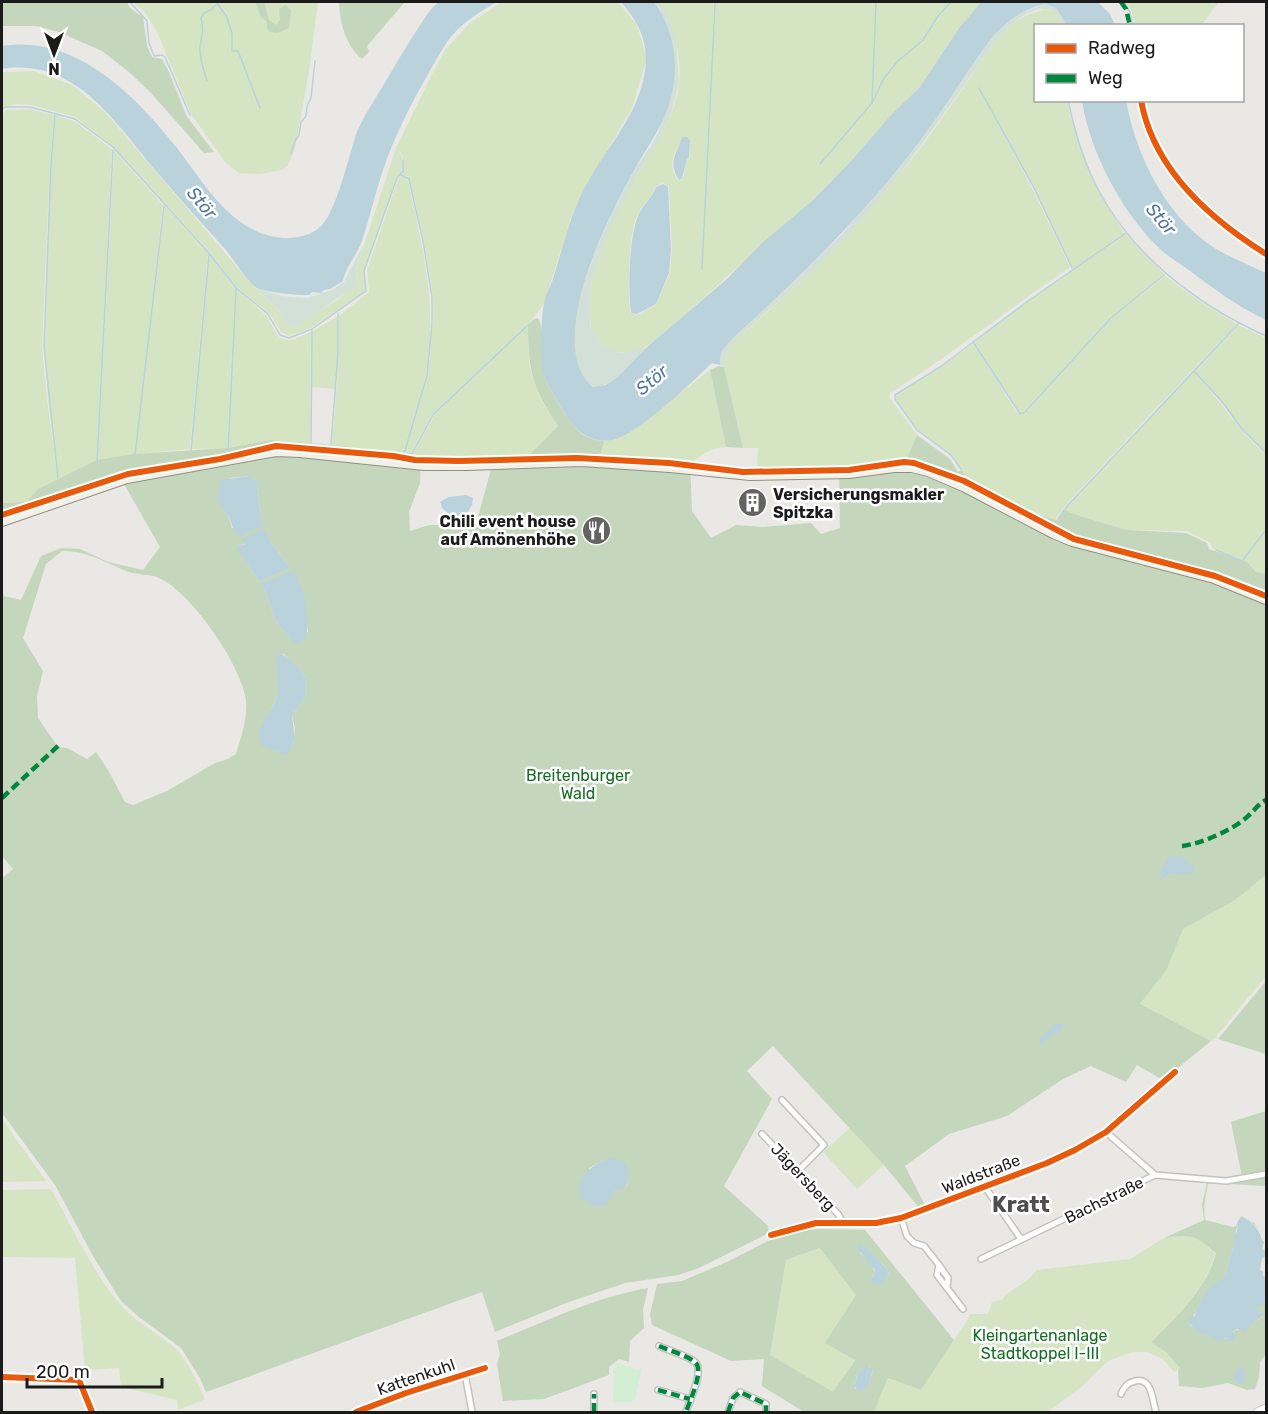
<svg xmlns="http://www.w3.org/2000/svg" width="1268" height="1414" viewBox="0 0 1268 1414" font-family="Rubik,sans-serif">
<style>
.grass{fill:#d5e5c4;fill-rule:evenodd}
.forest{fill:#c4d6bb;fill-rule:evenodd}
.wetland{fill:#d2e0d8}
.park{fill:#d2efd4}
.water{fill:#b9d2db}
.lines{fill:none;stroke-linecap:round;stroke-linejoin:round}
.stream{stroke:#b9d2db;stroke-width:1.5}
.minor-casing{stroke:#c2c2c0;stroke-width:8}
.tertiary-casing{stroke:#c2c2c0;stroke-width:9}
.secondary-casing{stroke:#8f917e;stroke-width:10}
.minor{stroke:#fcfcfb;stroke-width:5}
.tertiary{stroke:#fcfcfb;stroke-width:7}
.secondary{stroke:#f1f1ea;stroke-width:8}
.quiet{stroke:#00873e;stroke-width:4.5;stroke-dasharray:9 4.5;stroke-linecap:butt}
.cycleway-casing{stroke:#fff;stroke-width:10}
.cycleway{stroke:#e8590c;stroke-width:6}
.labels{text-anchor:middle;dominant-baseline:central;stroke-width:5;stroke-linejoin:round;paint-order:stroke}
.poi-label{font-size:16px;font-weight:bold;fill:#1b1b1b;stroke:#fff;text-anchor:start}
.park-label{font-size:16px;fill:#136f1f;stroke:#fff}
.street-label{font-size:16px;fill:#1b1b1b;stroke:#fff}
.water-label{font-size:18px;font-style:italic;fill:#5076a3;stroke:#fff}
.district-label{font-size:22px;font-weight:bold;fill:#4e4e4e;stroke:#fff}
</style>
<rect width="100%" height="100%" fill="#e9e8e4"/>
<!-- grass -->
<path class="grass" d="M133,2H318L309,71L295,149L288,165L282,170L260,174L239,173L225,162L191,114L158,34L145,12Z
M502,2H618L637,25L647,58L632,108L581,195L571,218L544,304L528,325L529,363L532,377L542,401L558,426L529,455L460,458L412,456L434,416L486,365L432,415L411,454L405,453L428,376L433,325V297L424,241L410,179L402,174C405,166 404,155 398,149C403,157 405,170 397,178L364,271L366,291L311,328L289,336L281,332L269,313L236,287L209,251L113,146L75,117L31,105L15,104L2,108V72L34,71L72,85L105,112L255,288L279,310L285,323L292,327L337,300L357,282L356,270L396,148L432,74L445,50L470,23Z
M659,2H714L702,266L715,2H981L960,27L920,87L890,116L853,159L812,201L662,335C649,345 634,358 617,351C612,349 604,347 600,344C589,333 590,320 590,306C590,298 590,290 591,283C598,245 620,203 640,171C656,144 675,116 679,84C682,58 674,22 659,2ZM682,137H687L690,140V158L687,159L683,179L679,181C665,164 676,153 682,137ZM663,183L669,187L672,249L670,273L656,305L637,315L630,313C628,287 628,242 636,218C640,206 652,199 655,187Z
M1126,2H1219L1201,26L1134,25L1132,12Z
M1045,9L1055,12L1065,25L1036,26V100L1067,101C1079,152 1095,190 1125,234L1073,269L1034,188L979,88L1032,188L1070,267C1010,308 952,354 890,393L889,397L917,435L907,458L889,459L839,469L757,471L758,449L759,448H743L724,367L727,352L734,341C795,289 852,234 902,171C936,130 965,84 996,40C1011,22 1021,16 1045,9Z
M30,109L54,115L50,163L42,347L48,408L58,479L38,489L27,502L2,503V114L7,110Z
M56,115L76,122L112,149L97,460L59,479L49,409L44,348L51,164Z
M114,150L163,205L135,454L98,460Z
M401,176L408,180C423,247 438,307 426,375C421,402 411,429 403,455L332,445L339,353V316L369,292L367,270L398,179Z
M165,206L208,253L190,449L135,454Z
M1126,234L1164,274L1111,318L1025,411L1020,413L1018,412L975,342L1028,301Z
M209,254L235,289L227,448L191,449Z
M1165,276L1198,300L1237,324L1147,418L1067,504L1055,520L1006,501L967,481L951,454L917,430L896,399V396L941,367L974,343L1017,413L1020,415L1026,412L1112,318Z
M236,289L267,316L278,336L283,339L292,340L311,332L310,444L270,440L228,448Z
M337,317L338,353L335,389L312,387V331Z
M1238,325L1266,338V449L1264,451C1237,428 1219,396 1194,370Z
M710,370L726,447C711,447 702,455 690,464L600,457L604,441L617,438L628,433Z
M1193,371C1219,398 1238,431 1266,454V529L1242,560L1212,548L1211,543L1187,531L1127,530L1080,516L1064,510Z
M1266,531V574L1256,572L1247,562L1242,561Z
M1266,875V976L1215,1038L1211,1041L1140,1004L1167,969L1183,929L1235,900Z
M2,1119L46,1181L2,1182Z
M850,1128L884,1165L857,1189L823,1152Z
M51,1189C70,1223 94,1275 120,1304C135,1322 156,1332 174,1347C186,1358 198,1383 205,1399L178,1410L177,1400L121,1387L119,1368L85,1370L75,1258L2,1257V1190Z
M1189,1235L1199,1240L1215,1253C1206,1290 1177,1316 1151,1342L1167,1353L1180,1368L1174,1372L1163,1359L1147,1352H1133L1108,1361L1079,1389L1047,1412H874L888,1378L921,1390L971,1314H988L992,1302L1003,1299L1005,1295L1029,1279L1037,1270L1130,1259L1164,1238Z
M821,1248L856,1295L855,1359L833,1393L770,1355L786,1260Z"/>
<!-- forest -->
<path class="forest" d="M2,2H127L130,8L143,17L147,46L152,57L162,59L168,70L187,117L214,152L204,153L151,93L129,72L102,51L59,32L36,26H2Z
M255,2H264L269,20L276,25L280,20L279,9L285,5L291,10L289,28L278,33L270,32L267,28V22L261,17Z
M339,2H405L367,46L369,52L362,59C345,45 340,22 339,2Z
M538,318C546,334 541,353 543,370C544,383 571,426 582,434C589,439 596,440 604,441L600,457L690,464L692,511L711,538L736,525L763,527L811,523L821,534L840,528L839,469L889,459L907,458L917,435L950,459L958,472L962,470C964,474 966,480 969,482C982,492 1042,518 1058,520L1064,510L1080,516L1127,530L1186,533L1207,543L1209,549L1247,562L1256,572L1266,574V875L1235,900L1183,929L1167,969L1140,1004L1211,1041L1163,1080L1137,1065L1126,1082L1091,1066L1063,1079L1007,1116L949,1134L905,1166L926,1207L920,1209L884,1165L773,1046L747,1071L772,1099L724,1186L768,1226L769,1233L699,1268L678,1275L625,1283L566,1303L495,1332L482,1292L206,1392L200,1378L181,1348L139,1317L121,1301L93,1256L55,1185L2,1113V878L13,869L2,856V590L4,596L21,600L41,556L61,548L80,549L108,562L143,570L160,547L124,484L2,520L20,511L23,507L2,515V503L27,502L38,489L97,460L134,454L228,448L270,440L344,446L421,457L420,483L409,512L410,531L429,525H476L494,458L529,455L558,426C531,384 529,374 528,325L534,319ZM250,476L258,482L257,492L262,520L232,528L229,518L225,509L230,478ZM265,534L290,568L259,582C252,569 243,560 237,547ZM62,551C87,551 103,561 126,571C136,575 147,574 157,577C190,590 242,666 246,700C248,718 241,737 236,754L228,759L215,763L167,791L133,805L125,802L108,770L96,752L87,759L67,748L58,747L38,718L37,696L43,671L23,638L46,564ZM300,582L307,620L308,632L291,639L277,623L262,584ZM284,654L306,677L305,698L292,715L295,729L293,745L280,753L270,748L260,731L275,702L279,691L277,656ZM1184,858L1191,865L1188,874H1169L1163,879ZM606,1159L628,1181L627,1186L613,1192L609,1196L589,1168Z
M719,366L724,367L743,448L726,447L710,370Z
M1266,981V1054L1218,1039Z
M1266,1111V1171L1242,1177L1231,1122Z
M1266,1177V1186L1208,1183C1206,1197 1203,1206 1205,1220L1233,1227L1236,1226L1241,1216L1254,1223L1260,1230L1261,1238L1264,1242L1262,1249L1266,1251L1262,1250L1260,1230L1248,1219H1244L1237,1226L1235,1242L1225,1277L1207,1293L1196,1310L1190,1325C1202,1336 1214,1336 1228,1339L1235,1330H1240L1261,1318L1263,1317L1257,1307L1264,1302L1266,1298V1354L1260,1362L1259,1377L1255,1389L1247,1390L1228,1383L1202,1388L1179,1386L1178,1370L1180,1368L1167,1353L1151,1342C1177,1316 1206,1290 1216,1253C1193,1235 1193,1234 1164,1238L1204,1220L1202,1205L1207,1182H1237Z
M822,1229L865,1230L954,1340L921,1390L888,1378L874,1412H804L762,1386L764,1359L731,1361L652,1325L650,1314L657,1284L682,1281L727,1262L770,1240L801,1230ZM820,1248L856,1295L825,1343L855,1360L833,1392L770,1355L786,1260ZM859,1252C871,1257 884,1261 889,1273L886,1280L871,1278L875,1273L871,1263ZM869,1366L873,1370L869,1384L855,1389L854,1385L859,1371Z
M648,1288L643,1310L644,1328L630,1341L629,1362L619,1359L609,1367V1375L544,1399L503,1401L497,1364L500,1354L497,1341C546,1321 596,1297 648,1288Z"/>
<!-- wetland -->
<path class="wetland" d="M654,2H659L667,12L676,40L679,83L671,114L659,140L639,172L607,234L591,283L590,326L601,344L621,353L646,348C632,364 616,386 593,387C541,347 611,212 636,168C643,156 653,145 658,132C664,116 670,97 673,80C678,57 665,30 660,9Z
M1046,4L1056,8L1067,25H1065C1061,21 1058,14 1052,11C1033,2 1007,27 996,40C951,103 909,167 858,224C820,266 776,303 734,341L727,352L724,366L720,365L721,352L732,339L841,235L869,203L910,154L993,36L1018,13Z
M364,243L356,270L357,282L355,289L345,293L299,325L292,327L285,323L279,310L255,288L282,296L307,298L332,290L344,282Z"/>
<!-- park -->
<path class="park" d="M617,1362L637,1370L642,1368L635,1399L631,1402H613L614,1365Z"/>
<!-- water -->
<path class="water" d="M439,2H497C483,10 468,19 456,31C444,44 437,59 428,74C411,104 394,137 383,170C375,193 370,217 362,241C357,255 345,268 343,281L330,289L324,290L321,293L312,292L309,295C301,296 265,292 257,288C248,283 233,258 225,249C202,223 179,198 156,171C115,122 75,57 2,69V46C75,34 135,95 177,148C197,174 215,204 242,223C262,238 298,245 319,228C336,215 349,154 357,132C364,115 375,100 384,84C395,66 405,48 417,30C424,20 429,9 439,2Z
M621,2H654C673,27 679,63 672,93C666,121 650,143 636,167C609,215 571,292 575,347C576,362 581,378 593,387L606,385L618,377L646,348L728,278L762,243L812,201L853,159L890,116L920,87L960,27L981,2H1098L1110,14L1115,25H1067L1056,8L1046,4C1023,8 1009,20 993,36C964,75 939,117 909,155C856,223 795,281 732,339L721,352L720,365L712,363C691,383 641,431 616,439C600,443 586,439 575,427C566,417 546,384 543,372C540,359 541,317 544,304C545,296 549,289 552,282C563,248 570,212 589,180C608,146 634,119 643,81C651,48 642,26 621,2Z
M1082,101H1126C1136,152 1160,205 1202,239C1220,254 1245,263 1266,273V320C1237,306 1211,287 1186,268C1177,262 1168,256 1160,249C1122,213 1090,152 1082,101Z
M682,137H687L690,140L689,158L687,159L682,179L679,180C667,162 677,154 682,137Z
M663,184L668,187L671,249L669,273L656,304L637,314L631,313C628,288 629,242 637,219C640,207 652,199 656,187Z
M250,476L258,482L257,492L263,526L240,536L234,531L229,517L217,500L221,480Z
M466,495L473,498L472,505L464,518H454L442,508L440,502L449,497Z
M264,529L270,541L290,568L259,582C252,569 243,560 236,547L245,544L242,539Z
M292,571C295,574 298,579 300,583C305,595 317,647 294,643L277,623L262,584Z
M279,654C290,655 298,669 306,677L305,698L292,715C293,729 299,745 285,755L261,745C253,725 277,710 278,691C279,679 276,668 277,656Z
M1174,856L1178,858L1183,856L1191,865L1195,866L1192,874H1169L1162,880L1161,870L1169,857Z
M1056,1023L1066,1025L1059,1033H1054L1043,1043H1039L1040,1038Z
M606,1159C620,1158 629,1161 629,1177C628,1179 628,1184 626,1186C624,1189 616,1191 613,1192L607,1204L597,1207L582,1199C573,1179 590,1167 606,1159Z
M1242,1217C1255,1223 1264,1234 1262,1250L1266,1251V1256L1262,1259L1260,1270L1263,1272V1276L1266,1277V1298L1264,1304L1257,1307L1263,1316L1251,1324L1245,1332L1237,1329L1233,1331L1235,1340L1232,1342L1226,1338L1218,1341C1208,1332 1191,1335 1189,1318L1195,1316L1196,1310L1208,1289L1225,1277L1235,1242L1234,1235L1237,1232L1238,1221Z
M858,1244L863,1245L889,1271C888,1280 881,1288 872,1282L871,1278L874,1275L875,1270L857,1248Z
M868,1366L873,1369L869,1384L860,1392L854,1386L859,1371Z
M1238,1368L1244,1369L1245,1380L1243,1385L1236,1381L1234,1374Z"/>
<g class="lines">
<!-- stream -->
<path class="stream" d="M130,2L147,21L149,43L154,56L162,55L165,57L190,115
M216,2L227,17L232,34V51H238L260,108
M1124,2L1130,12L1133,26
M207,81C204,71 199,58 200,47C202,34 204,31 201,18L204,13L211,10L216,5
M979,88L1034,188L1072,268
M1068,100C1074,128 1081,154 1093,179C1127,252 1195,304 1266,336
M872,103L876,2
M2,110L5,107H30L75,119L113,147L209,253L236,288L268,314L280,335L289,338L312,329L366,291L364,271L397,178L403,171V160
M55,114L51,164L44,347L58,478
M291,154L295,141L299,135L301,122L306,116L307,106L311,98L315,61
M820,164L872,103L884,78L897,62L923,40L938,16L951,2
M401,175L409,179L423,241L432,297V325L427,376L404,454H412L433,415L528,325
M702,269L715,2
M974,343L1020,414L1025,412L1111,318L1164,275
M1194,371L1224,404L1241,428L1266,453
M311,443L312,330
M331,444L338,353V313
M228,449L236,288
M191,451L209,254
M135,455L164,206
M97,463L113,150
M961,469L951,455L917,430L895,399V395L940,367L1028,301L1126,233
M1058,519L1068,505L1238,324
M1216,550L1242,561L1266,530"/>
<defs>
<path id="minor" d="M782,1100L824,1145L798,1171
M1106,1132L1155,1175L1226,1181L1266,1174
M762,1134L838,1214L842,1221
M985,1187L1021,1239
M901,1218L907,1236L914,1243L924,1246L939,1265L937,1275L963,1309
M771,1235L816,1223H876L901,1218L1047,1163L1075,1150L1106,1132L1175,1072
M981,1259L1155,1175
M939,1265L948,1278L947,1287
M659,1346C670,1351 686,1355 695,1362C705,1370 689,1402 686,1412
M465,1374L472,1412
M2,1377L79,1380L92,1412
M658,1390L690,1399
M1121,1394C1124,1387 1127,1383 1135,1381C1153,1377 1152,1401 1156,1412
M356,1412L406,1393L485,1368
M594,1412V1394
M728,1412L733,1398L740,1392L766,1404V1412"/>
<path id="tertiary" d="M1257,1412L1266,1408"/>
<path id="secondary" d="M2,522L127,479L276,452L300,453L424,466H466L582,462L670,468L750,476L849,474L894,468H912L928,472L963,487L1053,534L1072,542L1214,579L1266,600"/>
</defs>
<!-- minor casing -->
<use href="#minor" class="minor-casing"/>
<!-- tertiary casing -->
<use href="#tertiary" class="tertiary-casing"/>
<!-- secondary casing -->
<use href="#secondary" class="secondary-casing"/>
<!-- minor -->
<use href="#minor" class="minor"/>
<!-- tertiary -->
<use href="#tertiary" class="tertiary"/>
<!-- secondary -->
<use href="#secondary" class="secondary"/>
<!-- quiet -->
<path class="quiet" d="M1121,2L1126,9L1130,26
M2,798L59,745
M1182,846C1201,844 1235,829 1248,816C1255,810 1258,804 1266,800
M659,1346C670,1351 686,1355 695,1362C705,1370 689,1402 686,1412
M658,1390L690,1399
M594,1412V1394
M728,1412L733,1398L740,1392L766,1404V1412"/>
<defs>
<path id="cycleway" d="M1141,100C1153,169 1210,219 1266,254
M2,515L128,474L220,459L276,446L393,456L415,460L459,461L577,458L669,463L743,472L849,470L904,462L914,463L964,481L1074,539L1215,576L1266,596
M771,1235L816,1223H876L901,1218L1047,1163L1075,1150L1106,1132L1175,1072
M2,1377L79,1380L92,1412
M356,1412L406,1393L485,1368"/>
</defs>
<!-- cycleway casing -->
<use href="#cycleway" class="cycleway-casing"/>
<!-- cycleway -->
<use href="#cycleway" class="cycleway"/>
</g>
<!-- icons -->
<defs>
<symbol id="building-disc" viewBox="-11 -11 22 22"><circle r="9.5" fill="#636361" stroke="#fff"/><path d="M-4-6H4V6H1V3H-1V6H-4ZM-2.5-4.3h1.7v1.8h-1.7ZM.8-4.3h1.7v1.8H.8ZM-2.5-1h1.7V.8h-1.7ZM.8-1h1.7V.8H.8Z" fill="#fff"/></symbol>
<symbol id="restaurant-disc" viewBox="-11 -11 22 22"><circle r="9.5" fill="#636361" stroke="#fff"/><path d="M-5-6h1v4h1v-4h1v4h1v-4h1v5L-1.5 .5V6h-2V.5L-5-1ZM5-6V6H3V1.5H1.5Q1.5-4 5-6Z" fill="#fff"/></symbol>
</defs>
<g fill-rule="evenodd">
<use href="#building-disc" x="736" y="486" width="33" height="33"/>
<use href="#restaurant-disc" x="580" y="514" width="33" height="33"/>
</g>
<g class="labels">
<!-- poi labels -->
<g class="poi-label">
<text x="773" y="494">Versicherungsmakler<tspan x="773" dy="18">Spitzka</tspan></text>
<text x="576" y="521" text-anchor="end">Chili event house<tspan x="576" dy="18">auf Amönenhöhe</tspan></text>
</g>
<!-- park labels -->
<g class="park-label">
<text x="578" y="775">Breitenburger<tspan x="578" dy="18">Wald</tspan></text>
<text x="1040" y="1335">Kleingartenanlage<tspan x="1040" dy="18">Stadtkoppel I-III</tspan></text>
</g>
<!-- street labels -->
<g class="street-label">
<text transform="translate(981 1174) rotate(-21)">Waldstraße</text>
<text transform="translate(803 1177) rotate(47)">Jägersberg</text>
<text transform="translate(1104 1200) rotate(-26)">Bachstraße</text>
<text transform="translate(416 1377) rotate(-19)">Kattenkuhl</text>
</g>
<!-- water labels -->
<g class="water-label">
<text transform="translate(202 203) rotate(50)">Stör</text>
<text transform="translate(1161 219) rotate(49)">Stör</text>
<text transform="translate(652 380) rotate(-40)">Stör</text>
</g>
<!-- district labels -->
<g class="district-label">
<text x="1021" y="1204">Kratt</text>
</g>
</g>
<!-- border -->
<rect width="1268" height="1414" fill="none" stroke="#1b1b1b" stroke-width="6"/>
<!-- legend -->
<rect x="1034" y="24" width="210" height="78" fill="#ffffff" stroke="#a4a4a4" stroke-width="1.5"/>
<rect x="1046" y="44" width="30" height="9" fill="#e8590c" stroke="#a4a4a4" stroke-width="1.5"/>
<text x="1088" y="54" font-size="18" fill="#1b1b1b">Radweg</text>
<rect x="1046" y="74" width="30" height="9" fill="#00873e" stroke="#a4a4a4" stroke-width="1.5"/>
<text x="1088" y="84" font-size="18" fill="#1b1b1b">Weg</text>
<!-- north arrow -->
<g transform="translate(54 54) rotate(180)" stroke="#ffffff" stroke-width="4.5" paint-order="stroke">
<path d="M0-4.5L10 22L0 15L-10 22Z" fill="#1b1b1b"/>
<text y="-9" font-size="16" font-weight="bold" text-anchor="middle" fill="#1b1b1b">N</text>
</g>
<!-- scale -->
<path d="M27 1378v9h135v-9" fill="none" stroke="#1b1b1b" stroke-width="3"/>
<text x="36" y="1378" font-size="18" fill="#1b1b1b" stroke="#ffffff" stroke-width="4.5" paint-order="stroke">200 m</text>
</svg>
